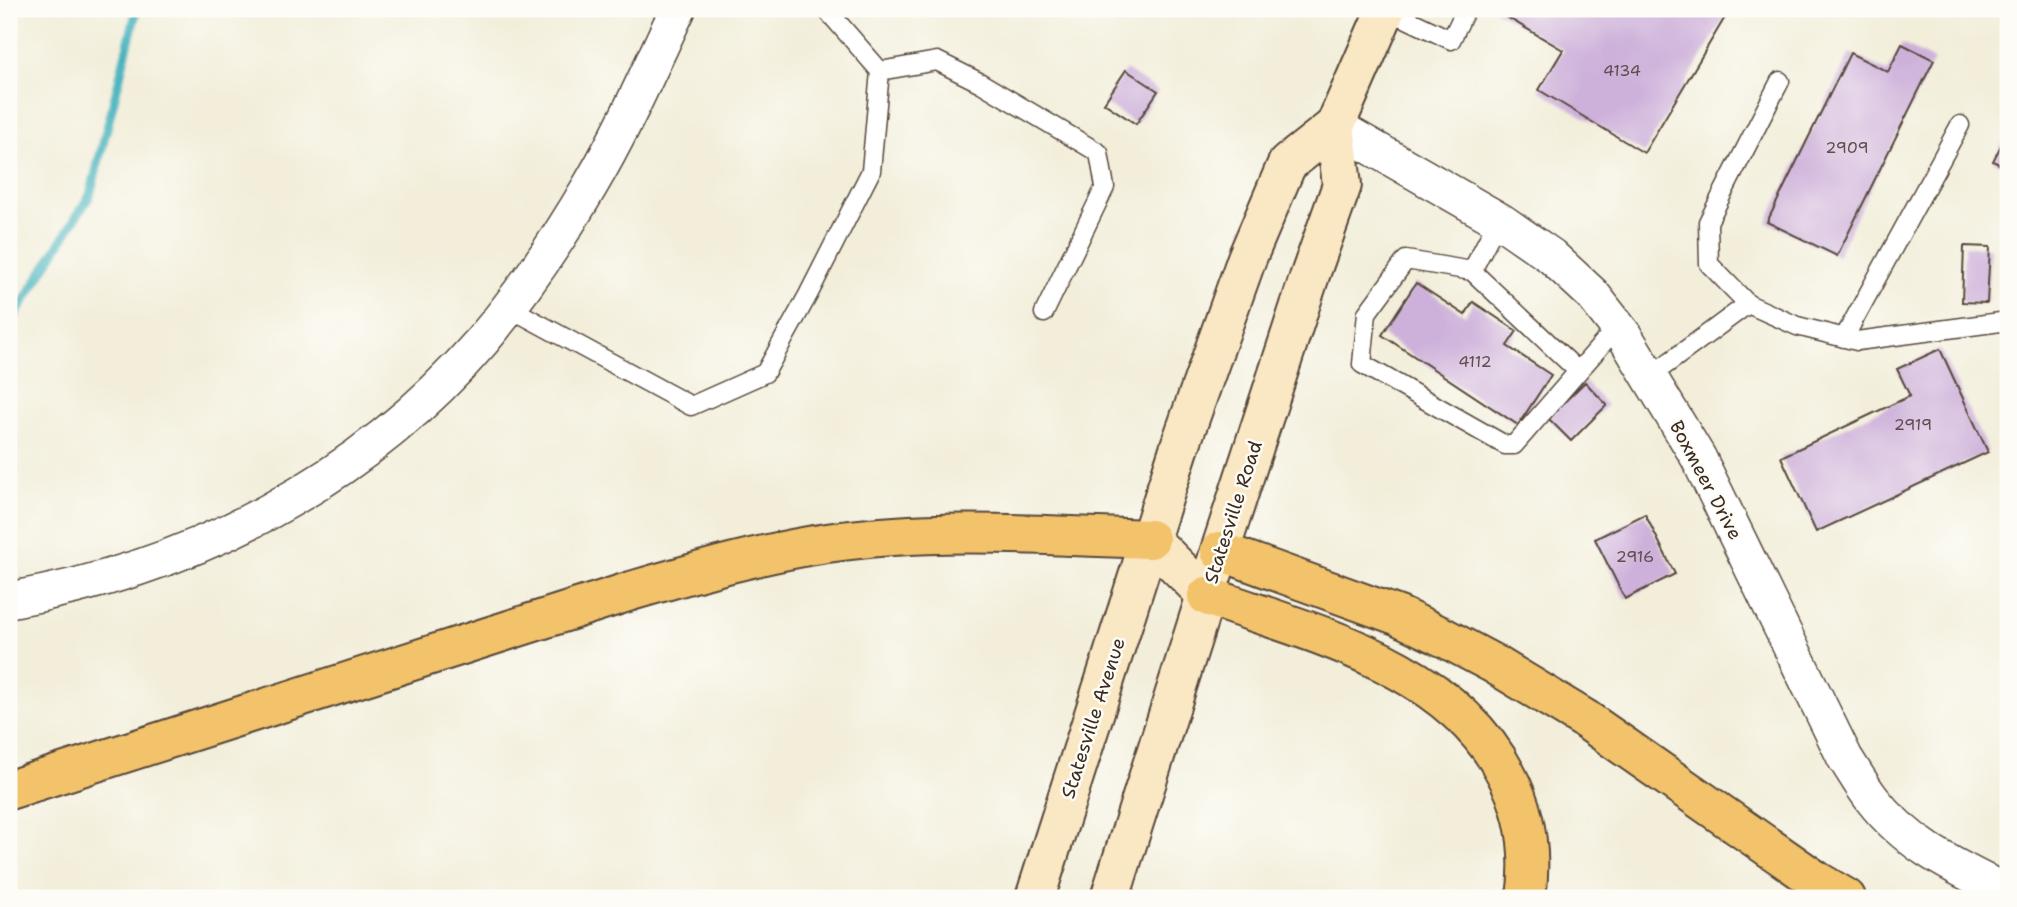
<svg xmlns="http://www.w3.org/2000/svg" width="2017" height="907" viewBox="0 0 2017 907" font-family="'Shantell Sans',sans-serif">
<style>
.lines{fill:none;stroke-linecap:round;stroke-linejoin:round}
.stream{stroke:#43b2bc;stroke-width:9}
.building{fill:#ceb1da}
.lane-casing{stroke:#56473a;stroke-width:21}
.street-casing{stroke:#56473a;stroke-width:38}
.secondary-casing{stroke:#56473a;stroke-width:42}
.highway-casing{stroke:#56473a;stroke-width:42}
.lane{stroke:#fff;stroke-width:18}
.street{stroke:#fff;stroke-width:35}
.secondary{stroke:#fae7c3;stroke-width:38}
.highway{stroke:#f2c36a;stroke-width:38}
.labels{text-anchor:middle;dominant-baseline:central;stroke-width:5;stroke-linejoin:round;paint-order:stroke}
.number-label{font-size:16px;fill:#604c4d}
.street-label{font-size:19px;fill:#3b2a1e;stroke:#fdfcf7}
</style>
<rect width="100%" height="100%" fill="#fdfcf7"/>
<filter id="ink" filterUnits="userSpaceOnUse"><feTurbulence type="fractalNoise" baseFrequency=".0143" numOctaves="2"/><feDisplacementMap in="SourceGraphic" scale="14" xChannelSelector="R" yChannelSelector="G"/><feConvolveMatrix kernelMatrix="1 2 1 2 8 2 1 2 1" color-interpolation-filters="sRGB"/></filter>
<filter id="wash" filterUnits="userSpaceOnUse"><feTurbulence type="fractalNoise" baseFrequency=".00686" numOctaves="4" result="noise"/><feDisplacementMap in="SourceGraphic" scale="28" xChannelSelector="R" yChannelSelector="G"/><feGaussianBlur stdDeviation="1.57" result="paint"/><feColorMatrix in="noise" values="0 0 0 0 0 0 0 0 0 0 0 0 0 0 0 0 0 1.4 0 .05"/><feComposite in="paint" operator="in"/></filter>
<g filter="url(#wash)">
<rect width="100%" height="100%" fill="#f2eeda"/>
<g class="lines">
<!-- stream -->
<path class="stream" d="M9,325L90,195L137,9"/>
</g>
<g id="blocks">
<!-- building -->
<path class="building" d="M1493,9H1730L1644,153L1539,90L1563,50Z
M1902,44L1934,60L1837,256L1767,222L1850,53L1888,72Z
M1126,70L1158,91L1136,124L1104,103Z
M2008,132V169L1993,161Z
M1964,246L1990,247L1987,303L1962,302Z
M1416,283L1465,315L1473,302L1517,331L1507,346L1551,375L1518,425L1382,335Z
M1940,349L1988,452L1816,532L1781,457L1910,396L1897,369Z
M1585,382L1607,405L1571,441L1548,418Z
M1645,514L1675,574L1625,599L1595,539Z"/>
</g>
</g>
<g filter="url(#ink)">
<use href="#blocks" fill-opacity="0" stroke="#56473a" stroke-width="2"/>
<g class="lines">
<defs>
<path id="lane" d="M1386,9L1451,40L1466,9
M880,71L937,61L981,83L1099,153L1105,187L1044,313
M1498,220L1472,271L1406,260L1367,313L1362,364L1505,445H1514L1617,327
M1472,271L1578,371
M1748,304L1709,264L1708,222L1780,81
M508,307L691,406L765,373L808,295L871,171L880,71L826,9
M1844,338L1960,125
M1649,377L1748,304L1797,326L1857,341L2008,321"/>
<path id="street" d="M1335,126L1502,222L1551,256L1592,294L1624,335L1698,457L1845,758C1854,772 1862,786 1872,799C1908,846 1956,867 2008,893
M9,600C192,568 360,483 482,341C523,292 559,239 591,184C624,128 650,68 678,9"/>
<path id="secondary" d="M1150,539L1207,596
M1035,898L1180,446L1247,258L1287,164L1335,126L1386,9
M1110,898L1220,551L1310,275L1342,185L1335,126"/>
<path id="highway" d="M1220,551L1399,616L1445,638L1494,664L1585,719L1817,881L1846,898
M1207,596C1313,634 1450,665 1506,774C1527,813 1532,855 1526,898
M9,790L631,591C696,572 760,553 827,543C933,527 1043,535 1150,539"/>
</defs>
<!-- lane casing -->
<use href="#lane" class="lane-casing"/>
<!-- street casing -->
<use href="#street" class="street-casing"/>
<!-- secondary casing -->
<use href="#secondary" class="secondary-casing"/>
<!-- highway casing -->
<use href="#highway" class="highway-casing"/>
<!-- lane -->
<use href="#lane" class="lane"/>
<!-- street -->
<use href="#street" class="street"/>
<!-- secondary -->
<use href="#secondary" class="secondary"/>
<!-- highway -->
<use href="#highway" class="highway"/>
</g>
</g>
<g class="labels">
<!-- number labels -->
<g class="number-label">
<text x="1622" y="70">4134</text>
<text x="1847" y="147">2909</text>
<text x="1475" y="361">4112</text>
<text x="1913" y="424">2919</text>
<text x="1635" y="556">2916</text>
</g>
<!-- street labels -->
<g class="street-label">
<text transform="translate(1706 480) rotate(62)">Boxmeer Drive</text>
<text transform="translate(1233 512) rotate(-72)">Statesville Road</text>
<text transform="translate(1093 718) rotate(-72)">Statesville Avenue</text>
</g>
</g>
<!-- margin -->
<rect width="2017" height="907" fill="none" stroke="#fdfcf7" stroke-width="35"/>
</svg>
